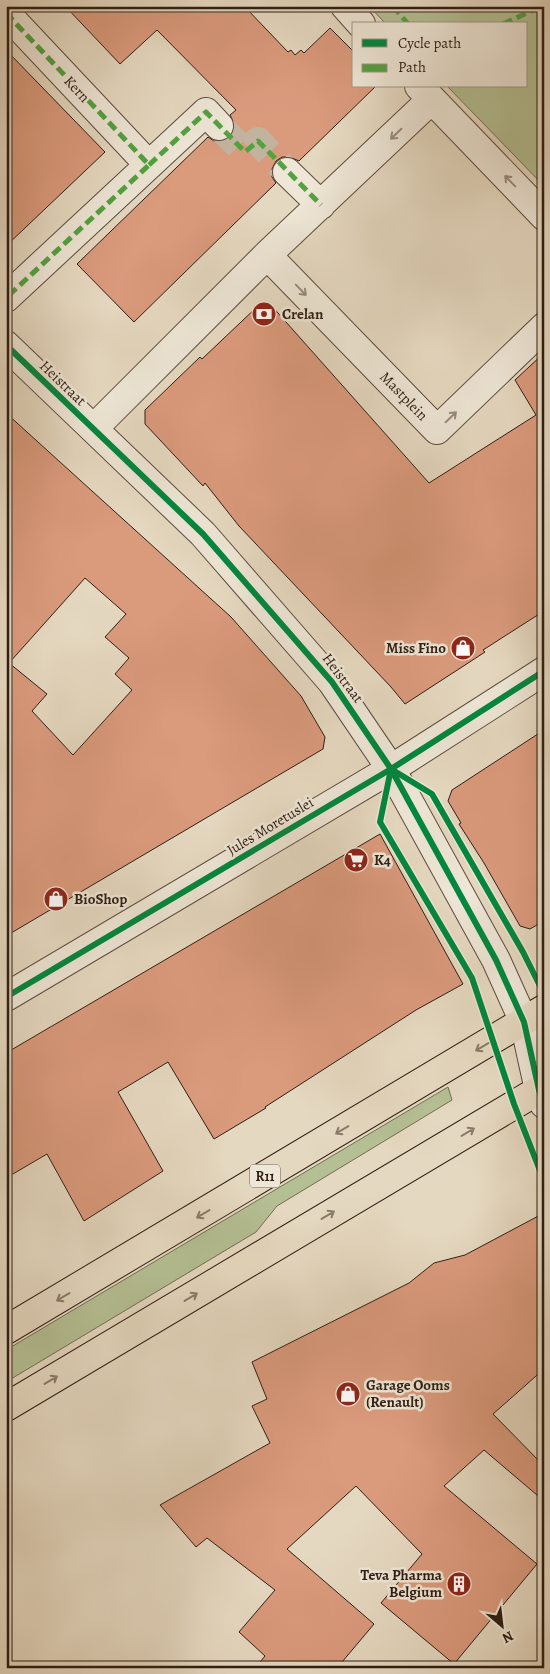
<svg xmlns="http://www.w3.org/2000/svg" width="550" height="1674" viewBox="0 0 550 1674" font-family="Alegreya,serif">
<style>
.green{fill:#b4bf93;stroke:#726e54}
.building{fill:#da9a7c;stroke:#2f1e14;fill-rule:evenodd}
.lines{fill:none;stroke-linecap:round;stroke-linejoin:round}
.minor-tunnel{stroke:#c1b39e;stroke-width:28;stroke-dasharray:28 14;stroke-linecap:butt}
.minor-casing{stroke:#5c4c3f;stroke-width:30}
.highway-casing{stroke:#2f1e14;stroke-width:30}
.minor{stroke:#eee6d6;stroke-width:28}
.highway{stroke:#e5d8c0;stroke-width:28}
.quiet{stroke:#52a23f;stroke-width:5;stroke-dasharray:10 5;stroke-linecap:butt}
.cycleway-casing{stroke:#eee6d6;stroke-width:9}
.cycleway{stroke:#00873e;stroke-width:6}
.oneway{stroke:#988c7f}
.oneway2{stroke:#8a7b6a}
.labels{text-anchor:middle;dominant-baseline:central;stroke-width:5;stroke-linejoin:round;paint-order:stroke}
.shield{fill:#eee6d6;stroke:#685a4e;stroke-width:1}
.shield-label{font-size:14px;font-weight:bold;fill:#2f1e14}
.street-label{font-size:15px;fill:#2f1e14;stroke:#eee6d6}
.poi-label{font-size:15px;font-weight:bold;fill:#2f1e14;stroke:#eee6d6;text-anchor:start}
</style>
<rect width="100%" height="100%" fill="#e5d8c0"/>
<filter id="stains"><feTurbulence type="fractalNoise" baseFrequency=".004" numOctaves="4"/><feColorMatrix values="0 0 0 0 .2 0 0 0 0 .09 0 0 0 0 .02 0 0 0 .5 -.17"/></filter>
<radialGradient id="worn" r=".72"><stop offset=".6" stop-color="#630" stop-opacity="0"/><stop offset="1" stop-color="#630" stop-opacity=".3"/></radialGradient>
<!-- green -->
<path class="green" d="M369,6H544V186L447,86H526V24H386Z
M448,1087L452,1100L277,1206L256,1232L6,1382V1350Z"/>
<!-- building -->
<path class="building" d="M65,6H244L288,52L291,50L295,55L301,50L304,53L330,28L354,52V86H376L299,161L290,157H282L276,161L272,169V177L276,183L134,322L77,264L208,137L214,141H222L230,137L234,131V123L230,115L236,110L157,30L120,64Z
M6,50L105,152L6,246Z
M260,304H270L429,483L536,415L515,380L544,353V611L483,650L485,652L405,704L391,687L239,526L205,483L203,486L145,424V410L200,357L202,359Z
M6,413L231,617L301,696L325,737L323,749L6,936ZM85,578L126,614L105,637L129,658L115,674L132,690L73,755L32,711L47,694L9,663Z
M544,730V921L530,929L520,926L484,863L459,824L461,823L448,801L452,790Z
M380,834L463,984L416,1010L265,1107L266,1108L214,1139L168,1062L118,1092L163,1171L84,1221L47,1154L6,1178V1053Z
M544,1213V1369L493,1414L544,1466V1501L484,1450L444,1486L537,1564L454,1664L381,1603L422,1554L356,1486L287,1549L374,1624L337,1668H255L265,1656L239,1632L275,1590L207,1538L196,1547L160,1505L270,1443L252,1406L267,1399L252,1362L409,1283L434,1263L465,1255Z"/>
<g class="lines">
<!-- minor-tunnel -->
<path class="minor-tunnel" d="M219,126L245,152L258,141L287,172"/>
<defs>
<path id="minor" d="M345,6L361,24
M6,13L149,165L6,298
M419,86L544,216
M149,165L206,112L219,126
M287,172L321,205
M267,255L437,430L544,327
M6,345L203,534L332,682L391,769L496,960L524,1022L539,1090L544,1104
M94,428L267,255L431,100
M6,997L391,769L544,671"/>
<path id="highway" d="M6,1330L544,1009
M6,1407L544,1087"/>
</defs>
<!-- minor casing -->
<use href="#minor" class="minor-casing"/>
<!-- highway casing -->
<use href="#highway" class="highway-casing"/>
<!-- minor -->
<use href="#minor" class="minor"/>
<!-- highway -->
<use href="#highway" class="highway"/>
<!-- quiet -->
<path class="quiet" d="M393,6L408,24
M6,13L149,165L6,298
M503,24L542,6
M149,165L206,112L245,152L258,141L321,205"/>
<defs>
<path id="cycleway" d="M6,345L203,534L332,682L391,769L496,960L524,1022L539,1090L544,1104
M391,769L380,822L472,978L514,1104L544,1181
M391,769L432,794L523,952L544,994
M6,997L391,769L544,671"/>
</defs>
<!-- cycleway casing -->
<use href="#cycleway" class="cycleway-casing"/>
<!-- cycleway -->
<use href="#cycleway" class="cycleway"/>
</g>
<!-- one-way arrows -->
<defs><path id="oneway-shaft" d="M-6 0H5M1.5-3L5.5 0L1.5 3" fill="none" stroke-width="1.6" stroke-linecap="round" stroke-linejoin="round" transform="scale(1.25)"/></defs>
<g class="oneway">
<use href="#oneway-shaft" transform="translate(396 134) rotate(136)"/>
<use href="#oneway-shaft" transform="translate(510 181) rotate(-134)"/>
<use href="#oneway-shaft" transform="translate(301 290) rotate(46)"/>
<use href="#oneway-shaft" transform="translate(451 417) rotate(-44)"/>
</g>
<g class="oneway2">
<use href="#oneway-shaft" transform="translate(482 1047) rotate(149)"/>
<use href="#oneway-shaft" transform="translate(342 1130) rotate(149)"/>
<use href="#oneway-shaft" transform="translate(468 1132) rotate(-31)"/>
<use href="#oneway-shaft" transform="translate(203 1214) rotate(149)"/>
<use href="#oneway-shaft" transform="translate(328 1215) rotate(-31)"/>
<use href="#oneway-shaft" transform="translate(63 1297) rotate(149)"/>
<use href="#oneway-shaft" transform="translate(191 1297) rotate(-31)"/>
<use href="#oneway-shaft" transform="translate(51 1380) rotate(-31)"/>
</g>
<!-- icons -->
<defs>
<symbol id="bank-disc" viewBox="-11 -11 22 22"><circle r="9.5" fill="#8f2418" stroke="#eee6d6"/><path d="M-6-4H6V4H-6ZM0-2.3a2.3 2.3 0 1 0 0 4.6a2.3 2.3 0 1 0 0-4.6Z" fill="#fff"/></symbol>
<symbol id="shop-disc" viewBox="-11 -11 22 22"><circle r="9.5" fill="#8f2418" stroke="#eee6d6"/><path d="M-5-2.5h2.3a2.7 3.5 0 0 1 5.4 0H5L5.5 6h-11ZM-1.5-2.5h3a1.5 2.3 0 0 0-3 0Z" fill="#fff"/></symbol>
<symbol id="supermarket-disc" viewBox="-11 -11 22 22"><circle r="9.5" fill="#8f2418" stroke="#eee6d6"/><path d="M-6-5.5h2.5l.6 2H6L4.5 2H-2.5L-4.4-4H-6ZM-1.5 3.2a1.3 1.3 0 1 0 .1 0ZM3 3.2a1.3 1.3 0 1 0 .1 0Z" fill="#fff"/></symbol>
<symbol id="building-disc" viewBox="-11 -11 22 22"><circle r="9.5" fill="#8f2418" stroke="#eee6d6"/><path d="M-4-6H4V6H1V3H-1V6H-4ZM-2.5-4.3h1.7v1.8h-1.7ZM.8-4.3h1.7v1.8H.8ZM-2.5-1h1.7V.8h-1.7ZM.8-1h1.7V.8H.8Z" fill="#fff"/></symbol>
</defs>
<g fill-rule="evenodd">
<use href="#bank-disc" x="250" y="300" width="28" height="28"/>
<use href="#shop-disc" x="449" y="634" width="28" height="28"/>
<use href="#supermarket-disc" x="342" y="846" width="28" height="28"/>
<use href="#shop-disc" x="42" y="885" width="28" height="28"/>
<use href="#shop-disc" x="334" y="1380" width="28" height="28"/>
<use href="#building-disc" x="445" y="1570" width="28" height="28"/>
</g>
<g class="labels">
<!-- shield labels -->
<rect class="shield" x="250" y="1164.5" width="30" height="23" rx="4"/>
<g class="shield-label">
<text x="265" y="1176">R11</text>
</g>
<!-- street labels -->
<g class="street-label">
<text transform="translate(77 89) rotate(47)">Kern</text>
<text transform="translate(63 383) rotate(44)">Heistraat</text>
<text transform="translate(404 396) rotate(46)">Mastplein</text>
<text transform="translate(343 678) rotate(53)">Heistraat</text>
<text transform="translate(270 826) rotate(-31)">Jules Moretuslei</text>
</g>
<!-- poi labels -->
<g class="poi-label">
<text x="282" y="314">Crelan</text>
<text x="446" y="648" text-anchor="end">Miss Fino</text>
<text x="374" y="860">K4</text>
<text x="74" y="899">BioShop</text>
<text x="366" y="1385">Garage Ooms<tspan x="366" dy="17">(Renault)</tspan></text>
<text x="442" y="1575" text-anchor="end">Teva Pharma<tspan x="442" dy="17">Belgium</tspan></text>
</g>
</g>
<!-- margin -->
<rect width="550" height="1674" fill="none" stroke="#e5d8c0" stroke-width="25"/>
<rect x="8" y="8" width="535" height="1659" fill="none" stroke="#2f1e14" stroke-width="2.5"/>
<rect x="12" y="12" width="525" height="1649" fill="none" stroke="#2f1e14"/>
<!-- legend -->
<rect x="352" y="22" width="175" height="65" fill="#eee6d6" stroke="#a29688"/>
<rect x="362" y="39" width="25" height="8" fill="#00873e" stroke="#a29688"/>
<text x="398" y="48" font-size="15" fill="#2f1e14">Cycle path</text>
<rect x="362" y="64" width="25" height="8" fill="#52a23f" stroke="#a29688"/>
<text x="398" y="72" font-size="15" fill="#2f1e14">Path</text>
<!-- north arrow -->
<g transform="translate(502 1626) rotate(152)" stroke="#eee6d6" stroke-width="4" paint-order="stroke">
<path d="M0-4L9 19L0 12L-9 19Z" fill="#2f1e14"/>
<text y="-8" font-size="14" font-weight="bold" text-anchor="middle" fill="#2f1e14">N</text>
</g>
<rect width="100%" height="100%" filter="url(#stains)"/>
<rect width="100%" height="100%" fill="url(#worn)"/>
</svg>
